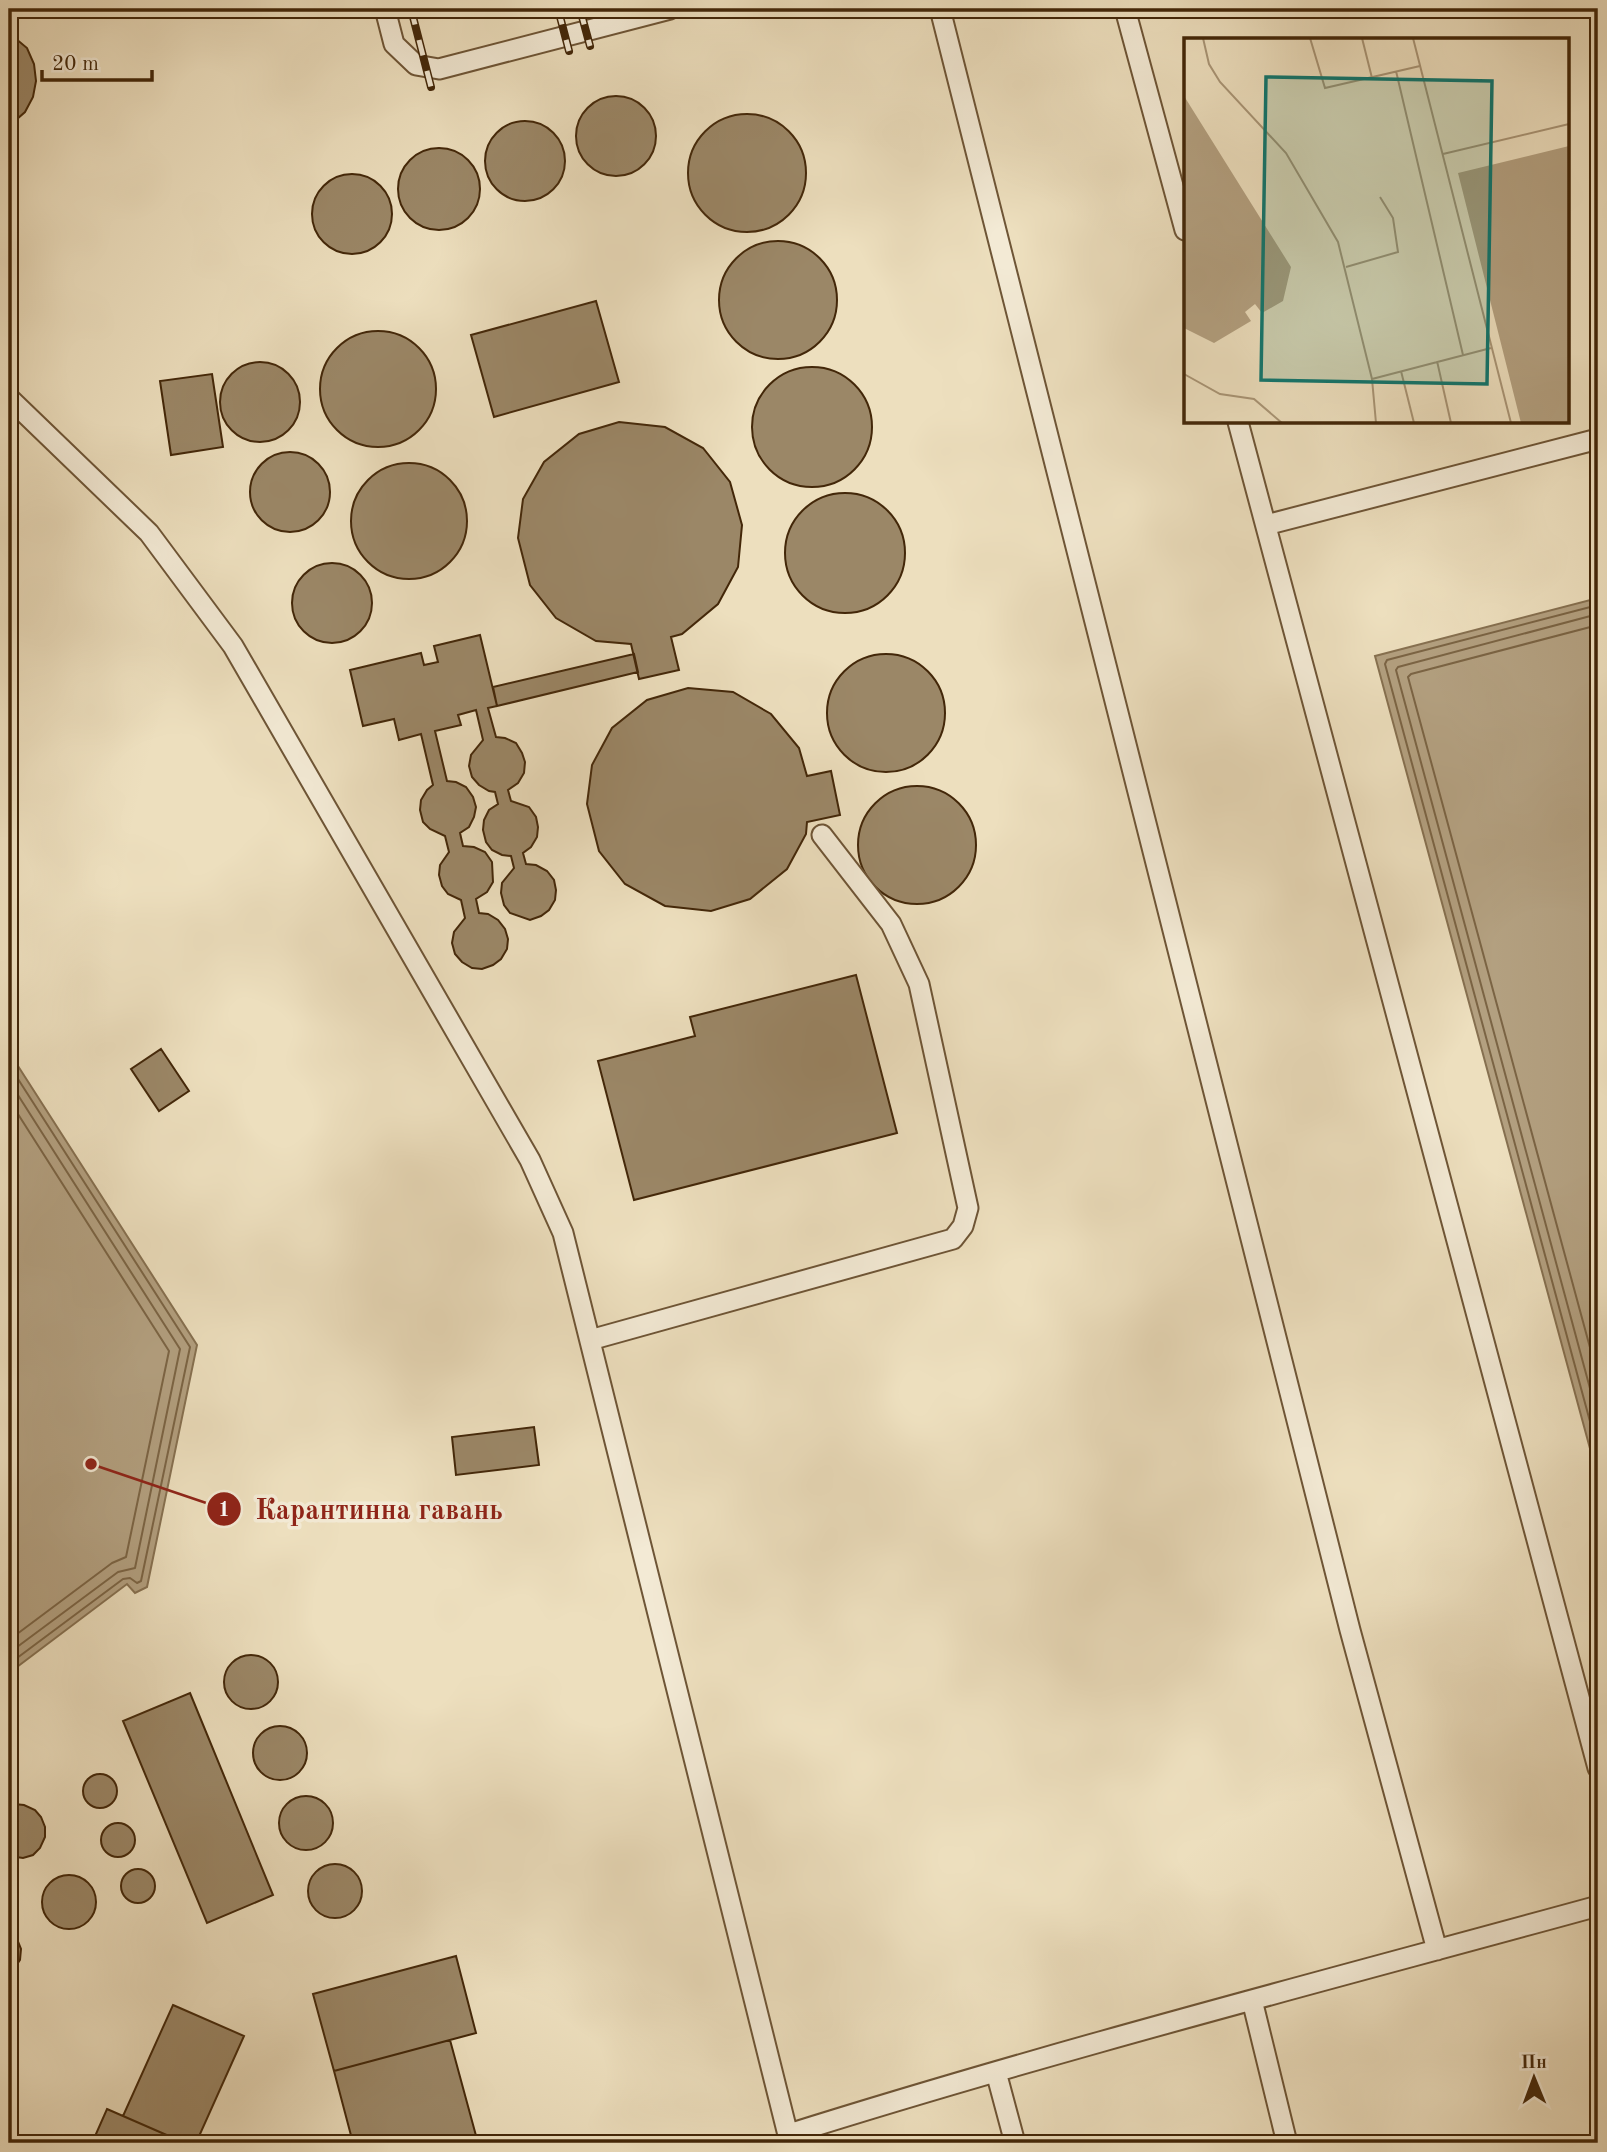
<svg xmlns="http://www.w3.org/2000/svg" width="1607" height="2152" viewBox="0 0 1607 2152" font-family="'Old Standard TT',serif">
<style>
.water{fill:#b3a080;stroke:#867050;stroke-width:2}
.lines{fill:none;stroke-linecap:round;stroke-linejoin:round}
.shore{stroke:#7b6444;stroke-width:2}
.building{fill:#9b8767;stroke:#432709;stroke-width:2}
.service-casing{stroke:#6e5536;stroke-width:23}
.service{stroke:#f3ead5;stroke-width:19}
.rail-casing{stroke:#432709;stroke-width:8}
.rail{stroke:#f3ead5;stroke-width:5;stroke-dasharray:16;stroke-linecap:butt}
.inset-road{fill:none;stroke:#a99576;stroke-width:2}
.view{fill:#0f766e;fill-opacity:0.15;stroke:#0f766e;stroke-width:3.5}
.inset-edge{fill:none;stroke:#432709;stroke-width:3.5}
.leader{fill:none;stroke:#8f2418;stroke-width:2.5}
.callout-dot{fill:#8f2418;stroke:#f3ead5;stroke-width:2.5}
.mark-label{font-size:21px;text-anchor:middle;font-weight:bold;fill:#fff}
.callout-label{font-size:28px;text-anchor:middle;font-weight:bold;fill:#8f2418;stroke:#f3ead5;stroke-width:7;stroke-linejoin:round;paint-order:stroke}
</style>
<rect width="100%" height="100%" fill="#eddfbe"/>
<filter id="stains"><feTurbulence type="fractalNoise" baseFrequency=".00286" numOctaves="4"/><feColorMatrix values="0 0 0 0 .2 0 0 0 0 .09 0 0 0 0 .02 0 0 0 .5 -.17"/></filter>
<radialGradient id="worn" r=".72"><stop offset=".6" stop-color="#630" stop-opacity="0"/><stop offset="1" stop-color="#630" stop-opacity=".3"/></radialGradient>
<!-- water -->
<path class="water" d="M1598,598V1478L1375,656Z
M9,1052L197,1345L147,1587L135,1593L127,1584L9,1673Z"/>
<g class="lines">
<!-- shore -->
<path class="shore" d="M1598,605L1387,660L1385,664L1598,1451
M1598,614L1398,667L1396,670L1598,1418
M1598,625L1411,674L1408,677L1598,1377
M9,1065L190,1347L141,1581L137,1583L130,1578L123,1579L9,1664
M9,1081L180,1349L135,1568L118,1572L9,1653
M9,1100L169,1351L126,1557L112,1563L9,1640"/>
</g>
<!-- building -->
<path class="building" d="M9,33L27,48L34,64L36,81L33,97L25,112L9,126Z
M576 136a40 40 0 1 1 80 0a40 40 0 1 1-80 0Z
M688 173a59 59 0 1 1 118 0a59 59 0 1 1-118 0Z
M485 161a40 40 0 1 1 80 0a40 40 0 1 1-80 0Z
M398 189a41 41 0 1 1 82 0a41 41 0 1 1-82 0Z
M312 214a40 40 0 1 1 80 0a40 40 0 1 1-80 0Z
M719 300a59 59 0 1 1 118 0a59 59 0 1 1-118 0Z
M596,301L619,382L494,417L471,335Z
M320 389a58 58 0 1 1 116 0a58 58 0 1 1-116 0Z
M220 402a40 40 0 1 1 80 0a40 40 0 1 1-80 0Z
M752 427a60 60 0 1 1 120 0a60 60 0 1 1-120 0Z
M212,374L223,447L171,455L160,381Z
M619,422L665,427L703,448L730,482L742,525L738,567L718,604L682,634L671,637L679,670L639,679L631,644L596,641L556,618L530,585L518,538L523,499L544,462L579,434Z
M250 492a40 40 0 1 1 80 0a40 40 0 1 1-80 0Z
M351 521a58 58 0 1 1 116 0a58 58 0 1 1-116 0Z
M785 553a60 60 0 1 1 120 0a60 60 0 1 1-120 0Z
M292 603a40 40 0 1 1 80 0a40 40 0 1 1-80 0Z
M480,635L497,706L488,708L496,737L505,738L516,743L522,753L525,762L524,773L518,783L508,790L511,801L529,807L536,817L538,827L537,837L531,847L523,853L526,864L536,865L547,871L554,880L556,890L555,900L549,910L541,916L530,920L510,913L504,905L501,893L502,883L514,868L511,856L502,855L492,850L486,842L483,830L484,820L489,810L498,804L495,792L489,791L479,785L472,777L469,766L471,755L483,740L476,710L458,715L461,725L435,731L447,781L456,782L466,787L473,797L476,807L474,817L469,827L460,833L463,846L474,847L485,852L492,862L493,882L487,892L476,899L479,913L488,914L498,920L505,929L508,939L507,949L501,959L493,965L482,969L472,968L462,962L455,954L452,943L454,932L465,918L461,900L448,894L442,886L439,875L440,865L449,852L445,836L430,829L423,822L420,810L421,800L427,790L433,785L421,734L399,740L394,719L363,726L350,670L421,653L424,665L438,662L434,646Z
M827 713a59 59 0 1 1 118 0a59 59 0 1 1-118 0Z
M634,654L638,672L497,706L493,687Z
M688,688L733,692L771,714L799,748L807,776L831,771L840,815L807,822L806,834L787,869L750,899L711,911L665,906L625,884L599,851L587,804L592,765L612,728L647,700Z
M858 845a59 59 0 1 1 118 0a59 59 0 1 1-118 0Z
M856,975L897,1133L634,1200L598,1061L695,1036L690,1017Z
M161,1049L189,1091L159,1111L131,1069Z
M534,1427L539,1465L456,1475L452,1437Z
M224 1682a27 27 0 1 1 54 0a27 27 0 1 1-54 0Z
M190,1693L273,1895L207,1923L123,1721Z
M253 1753a27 27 0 1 1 54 0a27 27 0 1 1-54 0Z
M83 1791a17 17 0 1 1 34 0a17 17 0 1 1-34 0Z
M279 1823a27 27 0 1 1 54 0a27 27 0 1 1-54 0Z
M14,1804L24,1805L35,1810L41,1817L45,1827V1837L40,1848L33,1855L23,1858L9,1856V1806Z
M101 1840a17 17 0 1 1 34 0a17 17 0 1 1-34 0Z
M308 1891a27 27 0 1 1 54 0a27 27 0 1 1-54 0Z
M121 1886a17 17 0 1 1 34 0a17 17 0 1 1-34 0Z
M42 1902a27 27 0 1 1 54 0a27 27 0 1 1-54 0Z
M9,1931L17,1939L21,1949L20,1960L9,1976Z
M456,1956L476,2033L334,2071L313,1994Z
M173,2005L244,2036L196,2143H185L123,2116Z
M450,2040L478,2143H353L334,2071Z
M107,2109L123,2116L185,2143H92Z"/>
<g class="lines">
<defs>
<path id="service" d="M385,9L394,44L416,65L439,69L670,9
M940,9L1350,1630L1437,1950
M1125,9L1185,230
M9,398L149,533L233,646L530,1160L563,1233L790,2143
M1238,422L1598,1768
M1266,525L1598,439
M590,1340L953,1239L963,1226L968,1208L919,984L891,924L822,835
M1252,2000L1287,2143
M996,2072L1015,2143
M789,2134C1056,2050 1328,1980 1598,1906"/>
</defs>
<!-- service casing -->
<use href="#service" class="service-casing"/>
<!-- service -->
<use href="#service" class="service"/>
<defs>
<path id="rail" d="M411,9L431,87
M558,9L569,51
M580,9L590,46"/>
</defs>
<!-- rail casing -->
<use href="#rail" class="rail-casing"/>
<!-- rail -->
<use href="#rail" class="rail"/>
</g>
<!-- overview -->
<g transform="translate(1184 38)">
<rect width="385" height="385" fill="#eddfbe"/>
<path d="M0,58L107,229L99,263L78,275L71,266L61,274L67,283L30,305L0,290ZM385,108V385H337L274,135Z" fill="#b3a080"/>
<path class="inset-road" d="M19,0L25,26L36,44L102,115L154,204L188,341L192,385M126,0L141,50L236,28M178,0L188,40M229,0L327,385M212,33L279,317M259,116L385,86M162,229L214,214L209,180L196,159M253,323L267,385M217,333L230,385M0,336L36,356L70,361L98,385M188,341L307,310"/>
<path class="view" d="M82,39L308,43L303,346L77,342Z"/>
<rect width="385" height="385" class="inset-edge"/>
</g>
<!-- callouts -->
<path class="leader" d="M91 1464L224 1509"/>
<g class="callout-dot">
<circle cx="91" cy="1464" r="7"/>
<circle cx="224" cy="1509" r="18"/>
</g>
<g class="mark-label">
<text x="224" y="1516">1</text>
</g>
<g class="callout-label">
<text x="379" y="1519">Карантинна гавань</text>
</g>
<!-- margin -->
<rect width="1607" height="2152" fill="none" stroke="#eddfbe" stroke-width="35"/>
<rect x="10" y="10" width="1586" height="2131" fill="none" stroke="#432709" stroke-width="3.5"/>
<rect x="18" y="18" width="1572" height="2117" fill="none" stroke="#432709" stroke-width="2"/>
<!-- north arrow -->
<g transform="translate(1534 2078) rotate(359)" stroke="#f3ead5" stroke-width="5" paint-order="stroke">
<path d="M0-5L12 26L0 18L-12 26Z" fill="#432709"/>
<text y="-10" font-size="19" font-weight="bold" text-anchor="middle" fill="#432709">Пн</text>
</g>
<!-- scale -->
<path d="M42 70v10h110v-10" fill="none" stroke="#432709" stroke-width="3.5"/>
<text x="52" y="70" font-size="21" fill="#432709" stroke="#f3ead5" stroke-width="5" paint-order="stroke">20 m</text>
<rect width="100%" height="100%" filter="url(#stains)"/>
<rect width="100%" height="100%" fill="url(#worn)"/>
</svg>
